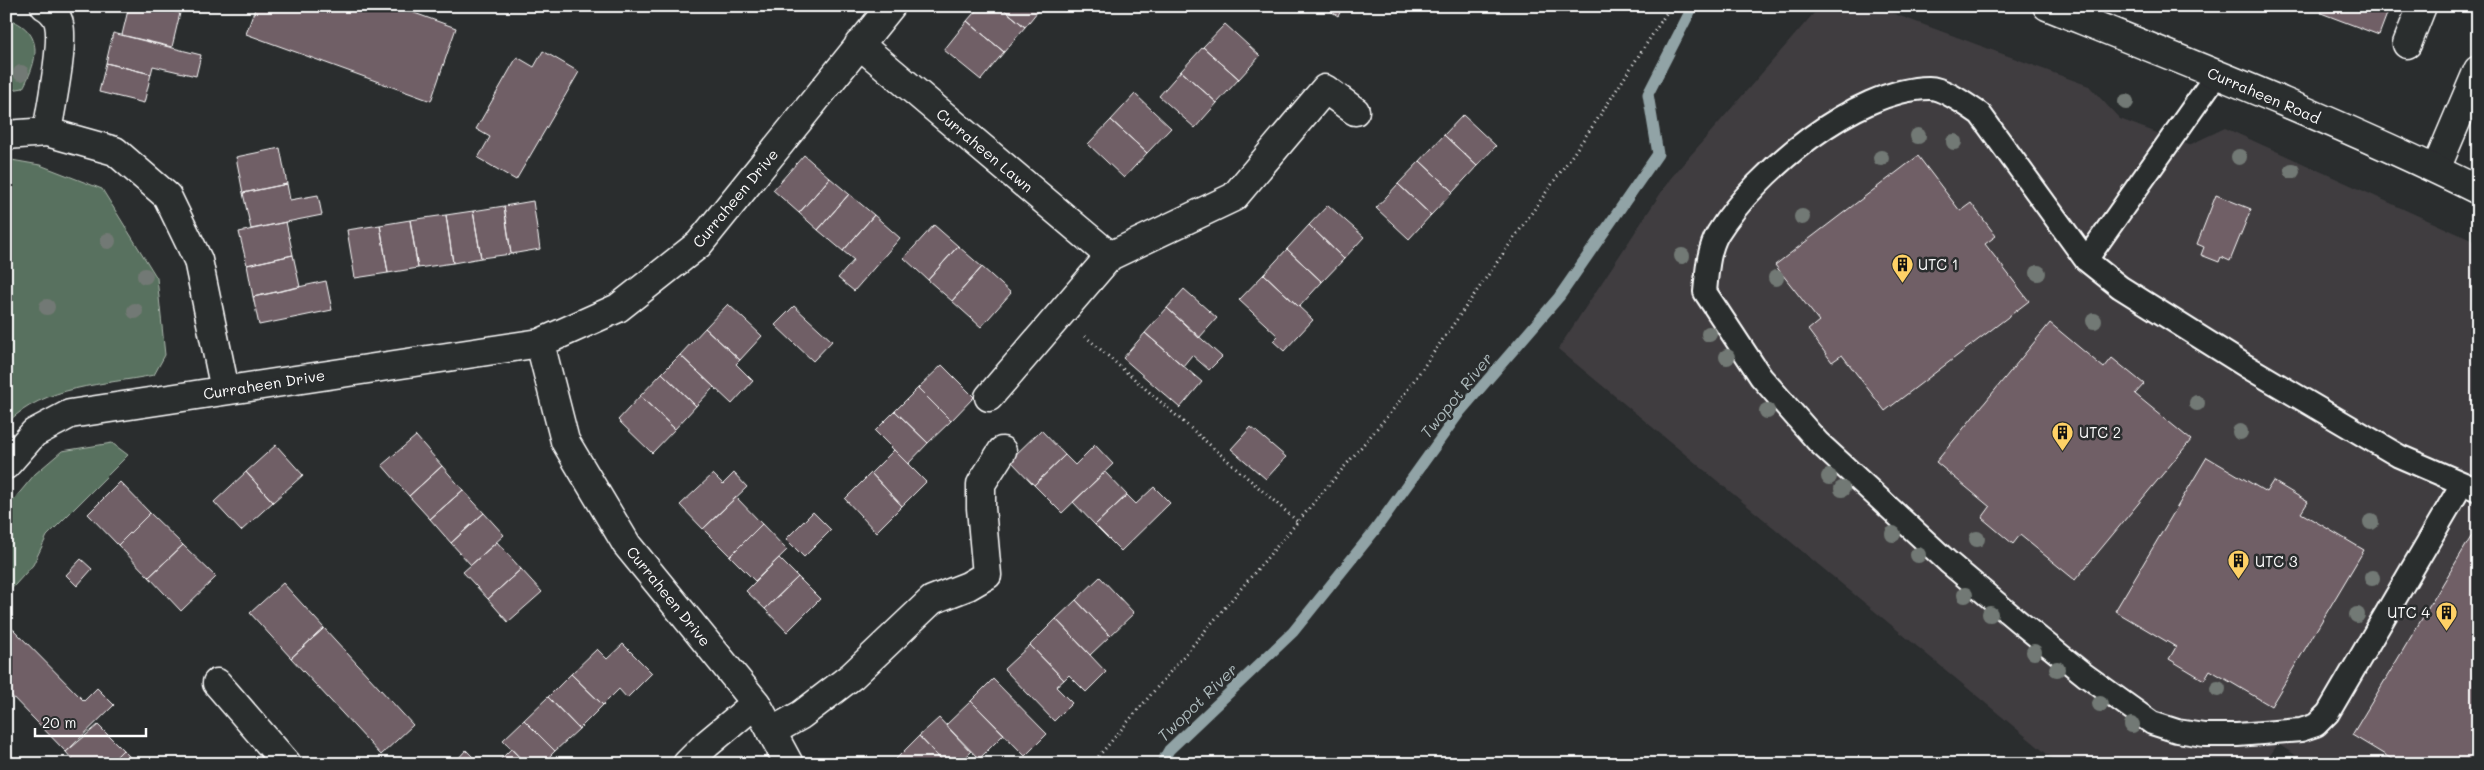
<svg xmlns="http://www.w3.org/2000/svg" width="2484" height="770" viewBox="0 0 2484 770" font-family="Mali,sans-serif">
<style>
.built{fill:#3f3c3f}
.green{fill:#59715e;stroke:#acb8ae}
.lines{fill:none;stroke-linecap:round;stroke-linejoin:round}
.stream{stroke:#91a3a6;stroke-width:11}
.building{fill:#705e66;stroke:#fff}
.service-casing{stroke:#fff;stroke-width:26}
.minor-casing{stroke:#fff;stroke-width:31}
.tertiary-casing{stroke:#fff;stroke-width:31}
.path{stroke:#fff;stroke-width:3;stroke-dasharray:1 4;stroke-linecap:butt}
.service{stroke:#2a2d2e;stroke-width:22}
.minor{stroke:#2a2d2e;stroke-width:28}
.tertiary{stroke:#2a2d2e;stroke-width:28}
.tree{fill:#727974}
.labels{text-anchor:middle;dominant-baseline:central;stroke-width:5;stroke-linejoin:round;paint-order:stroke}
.street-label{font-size:15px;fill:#fff;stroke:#2a2d2e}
.poi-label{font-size:15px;fill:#fff;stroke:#2a2d2e;text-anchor:start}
.water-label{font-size:16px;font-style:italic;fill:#adbabc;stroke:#2a2d2e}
</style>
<rect width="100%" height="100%" fill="#2a2d2e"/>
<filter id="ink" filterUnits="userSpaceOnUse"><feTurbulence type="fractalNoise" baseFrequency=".02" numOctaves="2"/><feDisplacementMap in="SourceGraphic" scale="10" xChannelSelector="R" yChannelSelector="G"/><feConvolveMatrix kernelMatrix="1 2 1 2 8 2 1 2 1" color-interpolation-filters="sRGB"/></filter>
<g filter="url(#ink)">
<!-- built -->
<path class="built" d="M1820,6H1873L2089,86L2120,119L2189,145L2225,128L2478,243V764H2309L2278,744L2264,764H2059L1558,349L1670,179Z"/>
<!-- green -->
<path class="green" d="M6,18C44,31 39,58 23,88L6,91Z
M6,159L40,165L102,189L157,278L165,355L154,375C104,385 44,385 6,424Z
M112,443L128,455L47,536L33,565L6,595V509L35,474L62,451Z"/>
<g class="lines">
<!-- stream -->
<path class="stream" d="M1161,764L1169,750L1293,632L1375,530L1459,413L1559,297L1658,154L1648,94L1693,6"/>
</g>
<!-- building -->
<path class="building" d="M129,6H151L180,13L172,47L122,35Z
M151,6H182L180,13Z
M256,6H395L456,28L431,101L246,34Z
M980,6H1000L1025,27L1004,52L967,21Z
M1000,6H1042L1025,27Z
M1323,6H1344L1338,16Z
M2324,6H2390L2379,35L2321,13Z
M967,21L1004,52L981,80L944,50Z
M1225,24L1260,56L1239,79L1203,47Z
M113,33L201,55L196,76L153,66L151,74L106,63Z
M1203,47L1239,79L1217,103L1181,71Z
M543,51L579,72L516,180L478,158L490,137L476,129L517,57L534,67Z
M106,63L151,74L144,103L99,92Z
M1181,71L1217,103L1195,128L1159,96Z
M1135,94L1171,128L1147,153L1111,120Z
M1463,115L1496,146L1477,166L1444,135Z
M1111,120L1147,153L1124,178L1088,144Z
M1444,135L1477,166L1453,192L1420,161Z
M280,148L287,184L243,193L236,157Z
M804,155L830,178L799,213L773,190Z
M1918,156L1960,211L1971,203L1996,236L1985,244L2029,301L1885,411L1842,355L1832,362L1808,330L1819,321L1775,265Z
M1420,161L1453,192L1431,215L1398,184Z
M830,178L849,194L818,230L799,213Z
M287,184L290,200L318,195L322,215L251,229L243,193Z
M1398,184L1431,215L1409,239L1376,208Z
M849,194L874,215L843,251L818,230Z
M2216,195L2251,209L2230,261L2221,257L2219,262L2201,255L2204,247L2197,244Z
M533,201L540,249L511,254L504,206Z
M1328,205L1364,237L1344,259L1309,225Z
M504,206L511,254L481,258L473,211Z
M473,211L481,258L453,263L446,215Z
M446,215L453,263L418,268L410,220Z
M874,215L900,238L854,291L838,278L854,260L843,251Z
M410,220L418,268L388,273L380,225Z
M286,222L293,255L247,265L239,232Z
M380,225L388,273L355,278L347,230Z
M934,225L958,246L928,280L904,258Z
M1309,225L1344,259L1322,282L1287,249Z
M958,246L982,267L952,301L928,280Z
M1287,249L1322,282L1299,307L1264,274Z
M293,255L300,287L253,297L247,265Z
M982,267L1011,293L981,327L952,301Z
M1264,274L1313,320L1284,351L1273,341L1278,336L1239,300Z
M326,281L332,310L259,325L253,297Z
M1184,289L1217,318L1199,338L1167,308Z
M728,304L762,336L740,360L705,328Z
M794,306L832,341L813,361L775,325Z
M1167,308L1222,357L1209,370L1192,355L1183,366L1145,333Z
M2050,323L2104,368L2112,358L2144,384L2135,394L2191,440L2075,580L2020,535L2013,544L1982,518L1990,507L1936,462Z
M705,328L740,360L736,364L753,381L732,404L680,355Z
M1145,333L1202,382L1180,408L1123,358Z
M680,355L714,387L696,406L662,373Z
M942,365L974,397L951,421L918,388Z
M662,373L696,406L675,429L640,396Z
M918,388L951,421L928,443L895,411Z
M640,396L675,429L652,453L618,420Z
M895,411L928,443L908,464L875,431Z
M1251,427L1286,457L1266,479L1231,449Z
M1041,430L1065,455L1034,485L1010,460Z
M416,436L442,466L409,496L382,465Z
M276,445L303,475L273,502L246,472Z
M1095,445L1113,464L1062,513L1034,485L1065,455L1075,465Z
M894,450L926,482L902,506L871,473Z
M2207,457L2266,492L2273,481L2308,502L2301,513L2364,550L2271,706L2210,670L2204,680L2169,659L2176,647L2115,611Z
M442,466L463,490L430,519L409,496Z
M246,472L273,502L241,531L214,502Z
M1105,472L1127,495L1095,525L1073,502Z
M734,473L747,487L703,529L680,505L713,474L723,484Z
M871,473L902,506L876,532L845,499Z
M120,482L150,513L118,545L88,514Z
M1154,487L1170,503L1121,551L1095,525L1127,495L1136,504Z
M463,490L484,513L451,543L430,519Z
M736,497L762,524L730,556L703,529Z
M813,512L831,530L804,557L786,539Z
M150,513L183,545L149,577L118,545Z
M484,513L504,535L471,565L451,543Z
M762,524L787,550L755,581L730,556Z
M2477,527L2478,764H2400L2352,735Z
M497,542L521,569L488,599L463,572Z
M183,545L216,577L181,611L149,577Z
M779,558L798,577L765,609L746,591Z
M81,559L92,569L77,586L66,575Z
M521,569L542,592L508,622L488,599Z
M798,577L820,599L787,632L765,609Z
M1100,577L1134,613L1110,636L1076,600Z
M283,583L324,628L291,658L250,613Z
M1076,600L1110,636L1090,655L1056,619Z
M1056,619L1106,672L1086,692L1069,675L1064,680L1030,645Z
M11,627L84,701L97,688L114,705L66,752L6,690V632Z
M324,628L413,725L381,755L291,658Z
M623,644L652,673L627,698L619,689L603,705L571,674L597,649L607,659Z
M1030,645L1064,680L1056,687L1072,703L1054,721L1004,669Z
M571,674L603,705L579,729L548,697Z
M993,679L1047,734L1025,756L971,701Z
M548,697L579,729L555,751L524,720Z
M971,701L1004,734L979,759L946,725Z
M939,718L971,752L959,764H945L919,736Z
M524,720L555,751L542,764H526L503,740Z
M98,725L123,750L109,764H76L66,752Z
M919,736L945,764H901L896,759Z
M511,749L526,764H496Z
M123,750L137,764H109Z
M466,750L480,764H453Z
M896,759L901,764H891Z"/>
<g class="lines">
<defs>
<path id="service" d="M2086,260L2217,74
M2462,484L2328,713L2316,725L2301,730L2237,735H2204L2177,731L2152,723L2085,675L2018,621L1948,562L1818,442L1761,377L1705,292C1707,272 1708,250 1718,233C1756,172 1855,89 1929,88C1944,88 1968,106 1980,114L2086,260L2120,287L2246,366L2399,456L2478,490"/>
<path id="minor" d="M45,6C51,9 58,17 59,24C64,45 51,107 47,132
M859,44L1110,256L1234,197L1325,89L1355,111
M2407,44L2422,6
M6,135L47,132L115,151L167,196L198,260L225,390
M2436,169L2478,70
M540,343L565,441L627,545L756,703L789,764
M989,397L1110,256
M6,465L34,433L70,414L540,343L618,308L699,244L891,6
M217,683L287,764
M771,732L801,715L852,676L932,600L968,586L987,575L981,508V484L1002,451
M687,764L707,744L756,703"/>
<path id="tertiary" d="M2047,6C2192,64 2338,121 2478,190"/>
</defs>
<!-- service casing -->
<use href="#service" class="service-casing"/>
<!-- minor casing -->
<use href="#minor" class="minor-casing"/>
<!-- tertiary casing -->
<use href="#tertiary" class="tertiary-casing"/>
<!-- path -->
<path class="path" d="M1085,336L1297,521
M1092,764L1396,406L1597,120L1671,6"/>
<!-- service -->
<use href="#service" class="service"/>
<!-- minor -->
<use href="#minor" class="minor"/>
<!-- tertiary -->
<use href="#tertiary" class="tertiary"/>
</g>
<!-- trees -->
<g class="tree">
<circle cx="21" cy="73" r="8"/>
<circle cx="2126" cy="102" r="8"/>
<circle cx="1918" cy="136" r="8"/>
<circle cx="1954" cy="142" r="8"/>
<circle cx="2239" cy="157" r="8"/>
<circle cx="1881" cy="158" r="8"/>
<circle cx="2292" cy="171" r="8"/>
<circle cx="1802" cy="217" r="8"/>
<circle cx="108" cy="241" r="8"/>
<circle cx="1682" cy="256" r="8"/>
<circle cx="2038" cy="273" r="8"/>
<circle cx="145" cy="276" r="8"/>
<circle cx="1776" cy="278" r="8"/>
<circle cx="47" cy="307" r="8"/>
<circle cx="135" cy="311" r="8"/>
<circle cx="2094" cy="321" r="8"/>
<circle cx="1709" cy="334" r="8"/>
<circle cx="1727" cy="357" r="8"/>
<circle cx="2197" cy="403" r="8"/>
<circle cx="1767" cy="411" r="8"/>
<circle cx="2240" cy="432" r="8"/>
<circle cx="1829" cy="477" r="8"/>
<circle cx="1842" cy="489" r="8"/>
<circle cx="2371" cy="522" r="8"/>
<circle cx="1893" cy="534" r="8"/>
<circle cx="1977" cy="539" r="8"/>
<circle cx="1918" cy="555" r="8"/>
<circle cx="2372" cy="578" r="8"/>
<circle cx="1965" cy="595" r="8"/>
<circle cx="1990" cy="614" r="8"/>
<circle cx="2357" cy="615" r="8"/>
<circle cx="2034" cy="652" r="8"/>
<circle cx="2057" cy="669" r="8"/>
<circle cx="2218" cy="689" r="8"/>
<circle cx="2100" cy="704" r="8"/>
<circle cx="2132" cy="725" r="8"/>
</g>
</g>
<!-- icons -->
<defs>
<symbol id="building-pin" viewBox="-11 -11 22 30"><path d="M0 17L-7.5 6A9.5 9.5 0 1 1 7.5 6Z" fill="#ffd166" stroke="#2a2d2e"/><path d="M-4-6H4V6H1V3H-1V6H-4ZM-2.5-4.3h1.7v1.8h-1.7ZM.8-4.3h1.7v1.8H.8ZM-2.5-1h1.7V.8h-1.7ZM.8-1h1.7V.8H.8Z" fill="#111"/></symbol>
</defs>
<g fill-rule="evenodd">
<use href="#building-pin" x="1890" y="252" width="25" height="34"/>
<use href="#building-pin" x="2050" y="420" width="25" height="34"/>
<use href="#building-pin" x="2226" y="548" width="25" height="34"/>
<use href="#building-pin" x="2434" y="600" width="25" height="34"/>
</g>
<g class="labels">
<!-- street labels -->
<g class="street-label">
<text transform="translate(2264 95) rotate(23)">Curraheen Road</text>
<text transform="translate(985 150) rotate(40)">Curraheen Lawn</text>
<text transform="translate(735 198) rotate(-50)">Curraheen Drive</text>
<text transform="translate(264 384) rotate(-9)">Curraheen Drive</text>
<text transform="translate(669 596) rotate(51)">Curraheen Drive</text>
</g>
<!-- poi labels -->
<g class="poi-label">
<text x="1918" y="264">UTC 1</text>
<text x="2079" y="432">UTC 2</text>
<text x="2255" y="561">UTC 3</text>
<text x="2430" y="612" text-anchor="end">UTC 4</text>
</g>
<!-- water labels -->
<g class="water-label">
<text transform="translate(1456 395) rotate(-51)">Twopot River</text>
<text transform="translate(1197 702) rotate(-44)">Twopot River</text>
</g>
</g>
<!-- margin -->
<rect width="2484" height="770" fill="none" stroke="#2a2d2e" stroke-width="25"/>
<rect x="12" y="12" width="2459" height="745" fill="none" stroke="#fff" stroke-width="2" filter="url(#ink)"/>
<!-- scale -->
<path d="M35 728v8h111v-8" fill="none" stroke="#ffffff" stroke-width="2.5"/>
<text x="42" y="728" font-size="15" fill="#ffffff" stroke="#2a2d2e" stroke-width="4" paint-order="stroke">20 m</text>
</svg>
